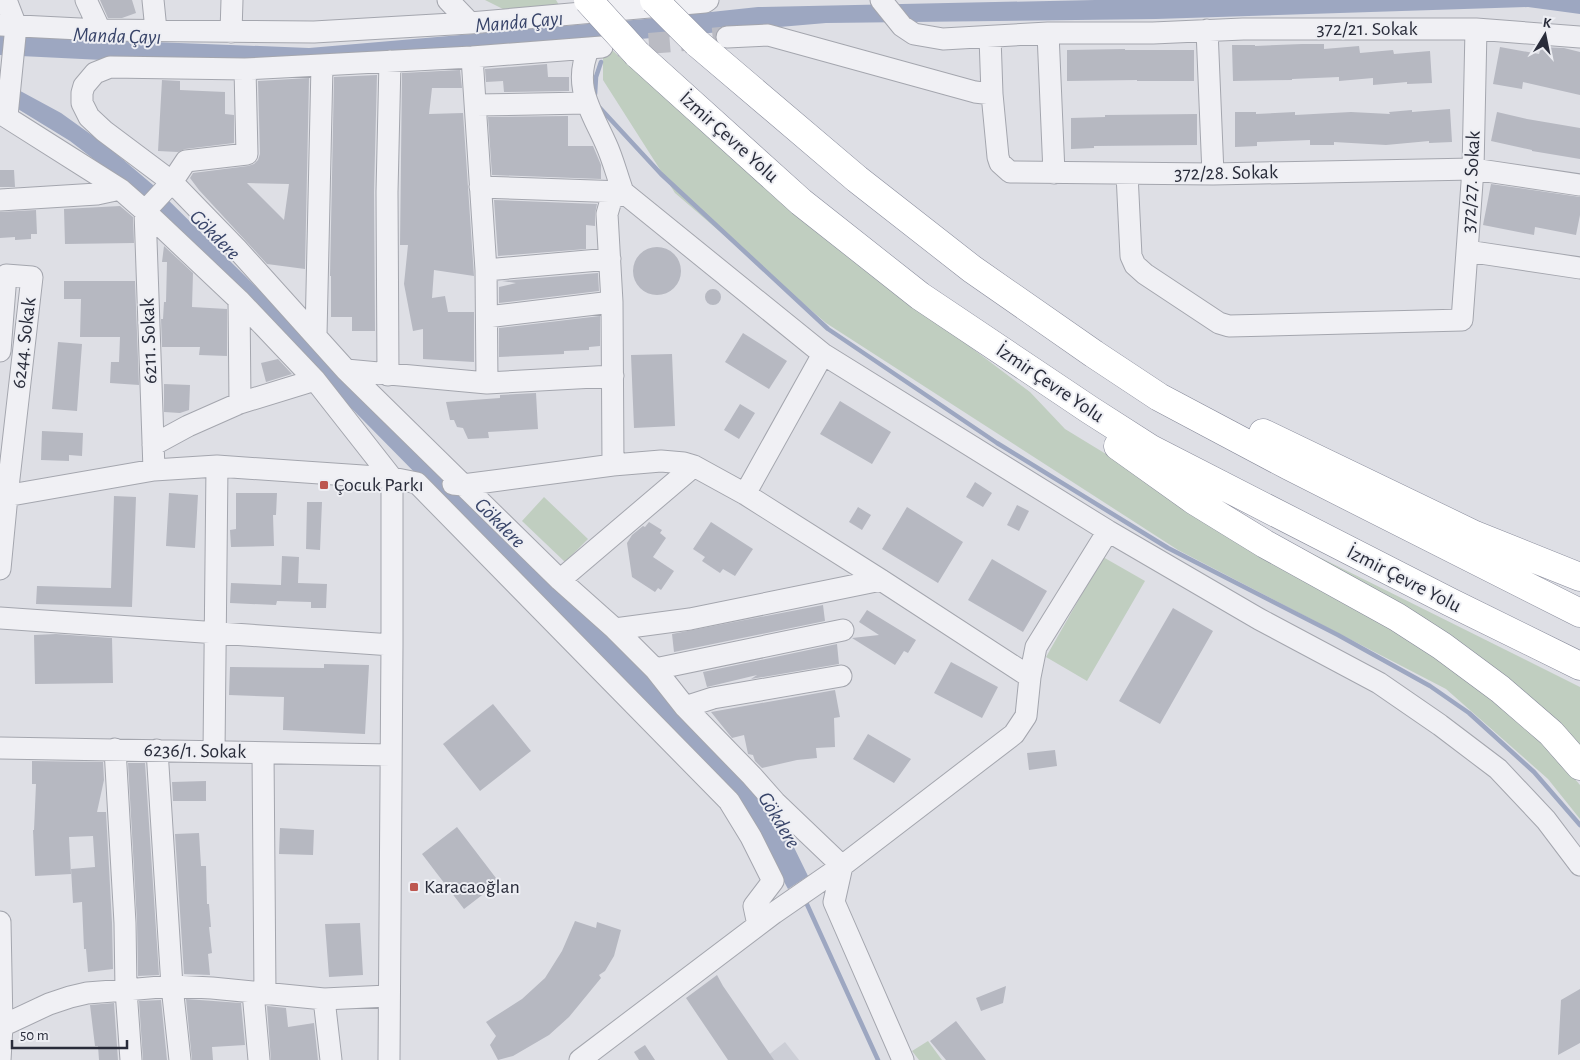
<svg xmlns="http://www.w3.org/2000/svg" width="1580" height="1060" viewBox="0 0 1580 1060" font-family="'Alegreya Sans',sans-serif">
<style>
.built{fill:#ccced6}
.green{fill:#c0cec0}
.water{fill:#9da7c1}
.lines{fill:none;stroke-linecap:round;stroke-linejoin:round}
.stream{stroke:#9da7c1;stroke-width:4.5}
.building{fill:#b6b8c1;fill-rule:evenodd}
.minor-tunnel{stroke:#babbc3;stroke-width:21;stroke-dasharray:21 11;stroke-linecap:butt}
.minor-casing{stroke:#a4a6ae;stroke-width:23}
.highway-casing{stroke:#878a9a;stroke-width:29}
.minor{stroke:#f0f0f4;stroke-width:21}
.highway{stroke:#fff;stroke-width:28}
.highway-bridge-casing{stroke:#878a9a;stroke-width:29;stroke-linecap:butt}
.highway-bridge{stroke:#fff;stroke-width:28}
.poi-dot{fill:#bd5750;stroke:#edeef3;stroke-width:2}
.labels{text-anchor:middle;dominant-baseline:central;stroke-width:4;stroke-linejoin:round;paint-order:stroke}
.street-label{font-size:20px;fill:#292c3a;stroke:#edeef3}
.poi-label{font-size:20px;fill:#292c3a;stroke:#edeef3;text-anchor:start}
.water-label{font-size:21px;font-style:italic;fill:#384469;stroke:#edeef3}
</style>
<rect width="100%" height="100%" fill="#dedfe5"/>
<!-- built -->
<path class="built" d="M785,1042L799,1060H762Z"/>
<!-- green -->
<path class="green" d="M485,0H556L559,5L503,9Z
M603,42L809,225L1030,392L1065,429L1306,576L1388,619L1538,735L1580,785V819L1548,779L1446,689L1178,550L826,323L675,193L603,80Z
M544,497L588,539L565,562L522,521Z
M1307,551L1580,687V750L1559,726L1469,648Z
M1103,557L1145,581L1087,681L1046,657Z
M928,1041L942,1060H919L912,1051Z"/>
<!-- water -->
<path class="water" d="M1095,0H1580V14L1528,7L1156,19L826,23L571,45L246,67L0,55V36L309,48L645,19L758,7Z
M0,80L61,113L107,146L153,185L401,430L610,636L759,791L785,829L808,876L788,889L761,839L429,487L143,197L70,141L0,98Z"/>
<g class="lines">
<!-- stream -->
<path class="stream" d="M595,94L596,77L601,62
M600,108L661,174L828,329L997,443L1168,548L1338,635L1430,686L1469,713L1534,772L1580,825
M805,900L878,1060"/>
</g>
<!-- building -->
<path class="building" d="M100,0H132L136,13L122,18H108Z
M1302,44H1324V49L1359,46L1360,53L1393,50L1394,54L1430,51L1432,83L1407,84V82L1373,85V78L1339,81V77L1292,79V80L1233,81L1232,45H1255V46Z
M1500,47L1539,54L1541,47L1564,48L1580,52V95L1523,82L1522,89L1493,84Z
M1125,49V50H1194V81H1137V80L1067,81V50Z
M547,64L548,77H569V91L504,92L503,81L486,82L485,69Z
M460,70L462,88H432L429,114L463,113L474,276L434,270L432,298L445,296L448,312H474V362L423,359V329L413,331L404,284L408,245H400L402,73Z
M377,75L374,192L375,331H352V317H331V276H330L334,77Z
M309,78L305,269L267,264L199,190L190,178L193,173L248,166L254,164L258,160L260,154L258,81ZM247,183L289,184L284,220Z
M162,80L180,81V90L225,92V114L234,115V143L185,149L178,152L158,151Z
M1450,109L1452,142L1429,143V141L1386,145L1334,142V145H1310V140L1257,142V146L1235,147V112H1256V114L1295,112V115L1351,112L1390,114L1389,112L1412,110V112Z
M1497,112L1527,119L1580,128V159L1532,151V150L1491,141Z
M1197,114V145L1094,146V148L1071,149V118L1105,117V115Z
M568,116V146H593L601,165V179L492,175L488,117Z
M0,170H14L15,187H0Z
M1491,184L1580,197V215L1576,235L1535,227L1534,235L1483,225Z
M494,200L597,204L595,214V226L586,225V249L498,256Z
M120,206L133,217L134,243L65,244L64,209Z
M36,210L37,234H31V239L15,240V237L0,238V212Z
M164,246L193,273L192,307L227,309V356L199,355L200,347H162L161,319H163L164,302H166L167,262H162Z
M633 271a24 24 0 1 1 48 0a24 24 0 1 1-48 0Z
M598,273L599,291L499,303V287L516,283L502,281Z
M64,281H135L139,385L110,383L111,362H119L120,337H80L81,299H64Z
M705 297a8 8 0 1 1 16 0a8 8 0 1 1-16 0Z
M600,316V346L589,347V350L564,351V354L499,357V328Z
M743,333L787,361L769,389L725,362Z
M58,342L82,344L77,411L52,409Z
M672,354L675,426L634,428L631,355Z
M278,359L292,374L266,382L261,363Z
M164,384L190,385L189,410L180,413L164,412Z
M536,393L538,429L488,432L489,438L468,439L463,428L457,427L454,420H450L446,402L500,398V395Z
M840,401L891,432L872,464L820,434Z
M740,404L755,413L739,439L724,430Z
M42,431L83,433L82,456L69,455V461L41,460Z
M975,482L992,493L983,507L966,497Z
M169,493L198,495L195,548L166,546Z
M236,493H277L276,515H273L274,546L231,547L230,530L236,529Z
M114,496L136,497L132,607L36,604L37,586L111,588Z
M307,502H322L320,550L306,549Z
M1017,505L1029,511L1019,531L1007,525Z
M858,507L871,515L862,530L849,522Z
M907,507L963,542L938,583L882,549Z
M649,522L662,530L660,533L666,538L653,557L674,571L661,590L658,588L655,592L632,577L627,543L632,535L643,526L645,527Z
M711,522L753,549L735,576L723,569L720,573L702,561L705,557L693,549Z
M282,556L299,557L298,583L327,584L326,608H311V602L277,601L276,605L230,603L231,583L281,585Z
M992,559L1047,591L1023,632L968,600Z
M823,605L825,621L674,652L672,634Z
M1173,608L1213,631L1160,724L1119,701Z
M867,610L916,640L908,653L904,651L895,665L852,638L879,635L859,622Z
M56,634L112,638L113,683L35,684L34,635Z
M837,644L839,664L751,679L757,675L707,687L703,672Z
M951,662L998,687L982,718L934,693Z
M324,664L369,665L365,734L283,730L284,697L229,695L230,667L324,668Z
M835,690L840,717L834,718L835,747L816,748L817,758L797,760L762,768L755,761L753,755L748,754L744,735L732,738L711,712Z
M493,704L531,751L480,791L443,744Z
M868,734L911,759L894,783L853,759Z
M1055,750L1057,766L1029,770L1027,753Z
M32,761L103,762L104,780L97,812H106L112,923L113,969L88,972L86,949H84L82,902L73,903L71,869L95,867L93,836L69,837L71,874L35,876L33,830H34L36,784H32Z
M128,763H145L159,975L138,976L137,922Z
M206,781V801H173L172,782Z
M457,827L499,882L464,909L422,854Z
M280,828L314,830L313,855L279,854Z
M199,833L201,866H206L207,904H209L211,927H209L212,953L208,954L210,975L184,974L175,834Z
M575,921L596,928L597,922L621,930L614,956L605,971L599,975L601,978L569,1017L549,1035L513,1056L498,1060L490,1045L496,1036L486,1022L522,999L545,978L562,951Z
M360,923L363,975L329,977L325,924Z
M717,975L723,986L774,1060H728L686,998Z
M1006,986L1003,1003L981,1011L976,998Z
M1580,989V1043L1558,1055L1561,1000Z
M186,999L241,1003L245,1045L212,1047L213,1060H192Z
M161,1000L167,1060H143L139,1001Z
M114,1003L118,1060H99L98,1046H95L90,1005Z
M267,1006L286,1008L288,1027L314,1023L318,1060H271Z
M956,1021L986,1060H946L930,1041Z
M645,1045L655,1060H639L634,1052Z"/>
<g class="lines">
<!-- minor-tunnel -->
<path class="minor-tunnel" d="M617,46L727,37"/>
<defs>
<path id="minor" d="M6,0L16,26L7,116
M86,0L100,30
M153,0L156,30
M448,0L470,23
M881,0L902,26L914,34L943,39L1048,33H1153L1243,29H1476L1580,37
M0,25L100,30L314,32L470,23L705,2L708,0
M1207,30L1213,174
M231,32L232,0
M1048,33L1054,173
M727,37L768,35L975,92L992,94
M990,37L992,94L998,157L1000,163L1010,172L1213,174L1473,169L1580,185
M602,47L472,57L245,69L110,67L95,73L84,86L82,93V103L89,117L104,131L172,182L237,249L346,370L560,580L615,629L655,669L685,707L752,776L775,802L842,866L834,902L903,1060
M589,48C572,86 591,110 606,144C613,159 617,176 623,192L611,200L607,214L612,302L613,465
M472,57L486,270L487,383
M476,105L586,103
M0,113L120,189L145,211L239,300L315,380L392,478V645L389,1060
M1127,174L1131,256L1135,265L1145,274L1219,323L1229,326L1462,320L1473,169L1476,29
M480,187L623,192L823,354L1108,531L1259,619L1379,683L1440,725L1498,769L1546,820L1580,865
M0,200L97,194L120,189
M145,211L154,470
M145,211L172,182L186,161L247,154L245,69
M1467,251L1580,268
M486,270L610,259
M239,300L240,403
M487,317L612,302
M316,335L322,65
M0,351L6,275L32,277L7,496L0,569
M346,370L487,383L613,376
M388,375L387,192L390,61
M153,445L188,426L240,403L315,380
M453,484L463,485L613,465L661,461L684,463L694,466L745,494L881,580L1030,677
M745,494L823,354
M0,497L154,470L217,466L392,478L417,483L729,801L751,837L773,881L754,906L758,925
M560,580L694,466
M0,618L392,645
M615,629L690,619L881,580
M655,669L843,630
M685,707L713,698L841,676
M0,748L390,755
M115,749L125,923L126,990L131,1060
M157,750L172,986L180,1060
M214,752L217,466
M263,753L265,994
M0,922L2,1026L0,1060
M253,992L259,1060
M324,999L331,1060
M2,1026L49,1004L70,997L87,993L126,990L172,986L212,988L324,999L388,996
M580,1060L774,913L842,866L1014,734L1026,716L1030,677L1036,647L1108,531"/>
<path id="highway" d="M697,43L857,179L972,269L1094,354L1159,397L1289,466L1580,613
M637,54L801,202L920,296L1090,410L1151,449L1450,602L1580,666
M1263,433L1475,535L1580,577
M1118,446L1195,501L1265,544L1397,617L1442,646L1500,689L1551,733L1580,766"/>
</defs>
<!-- minor casing -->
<use href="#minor" class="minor-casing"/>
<!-- highway casing -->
<use href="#highway" class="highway-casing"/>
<!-- minor -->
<use href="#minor" class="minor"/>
<!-- highway -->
<use href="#highway" class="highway"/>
<defs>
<path id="highway-bridge" d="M588,0L637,54
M654,0L697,43"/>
</defs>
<!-- highway-bridge casing -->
<use href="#highway-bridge" class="highway-bridge-casing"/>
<!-- highway-bridge -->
<use href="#highway-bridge" class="highway-bridge"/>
</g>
<!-- markers -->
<g class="poi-dot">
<rect x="319" y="480" width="10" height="10" rx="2.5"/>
<rect x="409" y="882" width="10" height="10" rx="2.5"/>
</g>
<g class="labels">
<!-- street labels -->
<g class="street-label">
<text x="1367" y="29">372/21. Sokak</text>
<text transform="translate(729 137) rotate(42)">İzmir Çevre Yolu</text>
<text transform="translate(1226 173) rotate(-1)">372/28. Sokak</text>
<text transform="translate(1471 182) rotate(-87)">372/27. Sokak</text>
<text transform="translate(149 341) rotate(-92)">6211. Sokak</text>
<text transform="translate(24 343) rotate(-83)">6244. Sokak</text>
<text transform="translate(1050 383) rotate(34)">İzmir Çevre Yolu</text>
<text transform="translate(1404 579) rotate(27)">İzmir Çevre Yolu</text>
<text transform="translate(195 751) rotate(1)">6236/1. Sokak</text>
</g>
<!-- poi labels -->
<g class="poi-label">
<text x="334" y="485">Çocuk Parkı</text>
<text x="424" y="887">Karacaoğlan</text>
</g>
<!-- water labels -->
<g class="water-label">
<text transform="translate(519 22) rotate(-5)">Manda Çayı</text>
<text transform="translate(117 36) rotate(2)">Manda Çayı</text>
<text transform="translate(215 235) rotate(45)">Gökdere</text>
<text transform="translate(500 523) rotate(45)">Gökdere</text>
<text transform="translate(779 820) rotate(59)">Gökdere</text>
</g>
</g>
<!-- north arrow -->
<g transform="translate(1545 35) rotate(10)" stroke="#edeef3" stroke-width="4" paint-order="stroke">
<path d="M0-4L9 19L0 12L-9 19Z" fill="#292c3a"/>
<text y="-8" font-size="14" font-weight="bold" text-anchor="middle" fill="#292c3a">K</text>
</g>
<!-- scale -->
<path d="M12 1040v8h115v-8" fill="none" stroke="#292c3a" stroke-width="2.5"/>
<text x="20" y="1040" font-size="15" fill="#292c3a" stroke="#edeef3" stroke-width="4" paint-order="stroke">50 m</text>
</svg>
